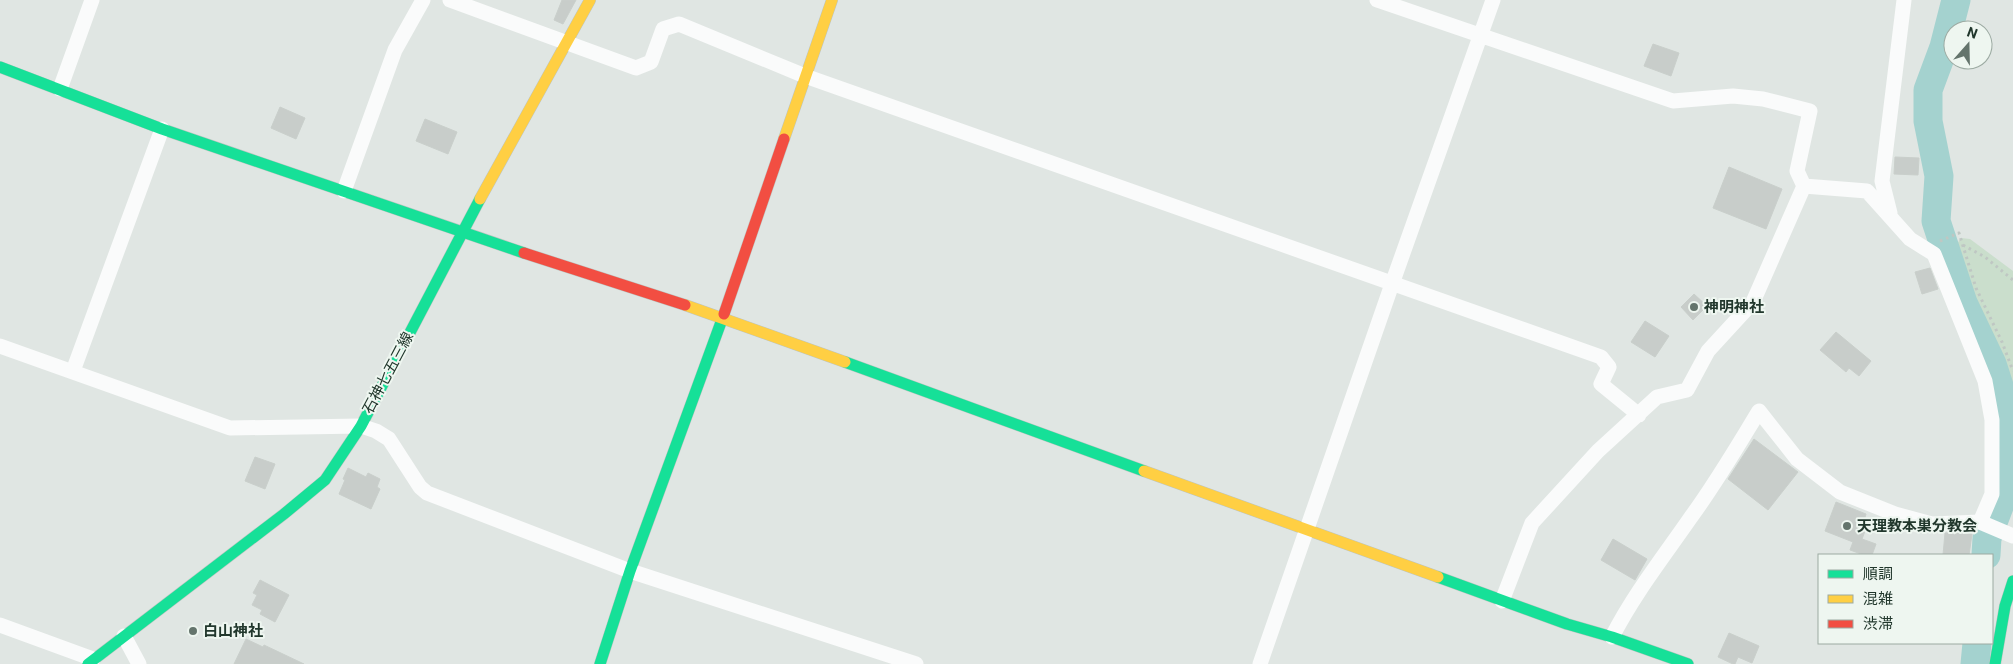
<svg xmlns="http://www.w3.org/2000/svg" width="2013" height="664" viewBox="0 0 2013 664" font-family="Roboto,'Noto Sans JP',sans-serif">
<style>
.green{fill:#cadecc}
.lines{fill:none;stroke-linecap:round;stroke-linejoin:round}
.river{stroke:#a4d2cf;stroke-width:29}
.building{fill:#c8cdca;stroke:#c9cfcb}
.fast-casing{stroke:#bdc5c1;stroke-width:12}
.slow-casing{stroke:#bdc5c1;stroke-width:12}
.jam-casing{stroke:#bdc5c1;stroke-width:12}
.path{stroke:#bfc7c3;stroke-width:3;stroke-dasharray:2.5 4;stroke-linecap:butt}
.street{stroke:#fafbfb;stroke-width:15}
.fast{stroke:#16e098;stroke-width:11}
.slow{stroke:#ffcf43;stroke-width:11}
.jam{stroke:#f24e42;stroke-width:11}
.poi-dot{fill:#64746c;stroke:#eef6f0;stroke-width:2}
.labels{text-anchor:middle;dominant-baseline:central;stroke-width:4;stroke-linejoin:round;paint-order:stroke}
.poi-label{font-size:15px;font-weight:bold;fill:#21372c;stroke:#eef6f0;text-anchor:start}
.street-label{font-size:15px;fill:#21372c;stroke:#eef6f0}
</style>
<rect width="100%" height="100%" fill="#e0e6e3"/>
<!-- green -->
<path class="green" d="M1961,238L1970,239L2013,271V524V468L2002,375L1962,290L1954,248Z"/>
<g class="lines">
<!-- river -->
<path class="river" d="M1956,0L1944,47L1928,90V121L1939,176L1936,221L1963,303L1992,364L2000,389L2007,469L2003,496L1987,538L1986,555
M1975,664L1977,643"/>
</g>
<!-- building -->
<path class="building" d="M562,0H576L563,24L554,20Z
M1653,44L1679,53L1671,76L1644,66Z
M280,107L305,118L296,139L271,128Z
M425,119L457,132L448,154L416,141Z
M1895,157L1919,158L1918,175L1894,174Z
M1729,167L1782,189L1766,229L1713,208Z
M1930,268L1938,289L1922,294L1915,272Z
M1694,294L1707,306L1693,320L1681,307Z
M1645,321L1669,336L1655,357L1631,342Z
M1836,332L1871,361L1859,376L1849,368L1846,372L1820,350Z
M1754,439L1798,472L1768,510L1728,479Z
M255,457L275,464L265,489L245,481Z
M348,468L366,477L368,473L380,479L377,487L380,489L371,509L339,494L345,480L343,479Z
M1836,502L1866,514L1864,521L1868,523L1862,539L1876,544L1872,555H1864L1850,550L1853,542L1825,531Z
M1954,532L1972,534L1969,555H1943L1945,533Z
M1613,539L1647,559L1635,580L1601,560Z
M260,580L289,595L275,622L260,614L262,610L252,605L257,595L253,593Z
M1729,633L1759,646L1752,663L1738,657L1735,664H1733L1718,657Z
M246,639L263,647L264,645L304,664H234Z"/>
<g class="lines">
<defs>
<path id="fast" d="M0,67L162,129L524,253
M845,362L1144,471
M1438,577L1567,624L1612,637L1688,664
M88,664L284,514L325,480L361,426L480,199
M600,664L630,571L724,314
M1995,664L2005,606L2013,581"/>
<path id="slow" d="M784,139L832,0
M480,199L590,0
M685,305L845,362
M1144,471L1438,577"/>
<path id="jam" d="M524,253L685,305
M724,314L784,139"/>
</defs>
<!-- fast casing -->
<use href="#fast" class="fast-casing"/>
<!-- slow casing -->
<use href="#slow" class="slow-casing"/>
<!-- jam casing -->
<use href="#jam" class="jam-casing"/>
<!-- path -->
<path class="path" d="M1940,241L1959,233L1976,288L2002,342L2013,371
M1963,245L1985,257L2013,280"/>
<!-- street -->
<path class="street" d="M450,0L636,68L651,62L663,29L679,24L805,76L1601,357L1609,367L1601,384L1639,415
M1377,0L1673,101L1733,96L1763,99L1810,111L1797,171L1804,186L1753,302L1708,351L1687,390L1657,397L1598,451L1532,523L1502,601
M60,89L92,0
M1804,186L1867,191L1910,239L1934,254L1985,381L1992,420V494L1980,522
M344,191L395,50L423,0
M1890,213L1882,181L1904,0
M0,346L230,428L361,426L376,431L389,439L420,487L427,493L630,571L916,664
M73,371L162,129
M0,625L93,659
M124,636L139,664
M1612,637C1634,594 1664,556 1691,517C1716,483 1737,447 1759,411L1797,459L1840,492L1895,514L1932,524L1980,522L2013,536
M1260,664L1392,284L1493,0"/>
<!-- fast -->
<use href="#fast" class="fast"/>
<!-- slow -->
<use href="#slow" class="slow"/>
<!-- jam -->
<use href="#jam" class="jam"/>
</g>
<!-- markers -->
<g class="poi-dot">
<circle cx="1694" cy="307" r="5"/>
<circle cx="1847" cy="526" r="5"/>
<circle cx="193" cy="631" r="5"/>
</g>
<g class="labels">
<!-- poi labels -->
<g class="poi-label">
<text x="1704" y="307">神明神社</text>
<text x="1857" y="526">天理教本巣分教会</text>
<text x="203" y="631">白山神社</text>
</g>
<!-- street labels -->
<g class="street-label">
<text transform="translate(388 373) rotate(-62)">石神七五三線</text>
</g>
</g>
<!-- legend -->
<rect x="1818" y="554" width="175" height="90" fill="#eef6f0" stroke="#9caaa2"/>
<rect x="1828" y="570" width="25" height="8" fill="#16e098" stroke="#9caaa2"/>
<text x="1863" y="579" font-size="15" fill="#21372c">順調</text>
<rect x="1828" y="595" width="25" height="8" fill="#ffcf43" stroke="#9caaa2"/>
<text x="1863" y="604" font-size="15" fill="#21372c">混雑</text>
<rect x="1828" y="620" width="25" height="8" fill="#f24e42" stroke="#9caaa2"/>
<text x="1863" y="629" font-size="15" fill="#21372c">渋滞</text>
<!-- north arrow -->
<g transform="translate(1968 45) rotate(20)"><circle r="24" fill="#eef6f0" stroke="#9caaa2"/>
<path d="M0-4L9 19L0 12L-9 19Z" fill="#64746c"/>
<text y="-8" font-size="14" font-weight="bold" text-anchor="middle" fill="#21372c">N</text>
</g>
</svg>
